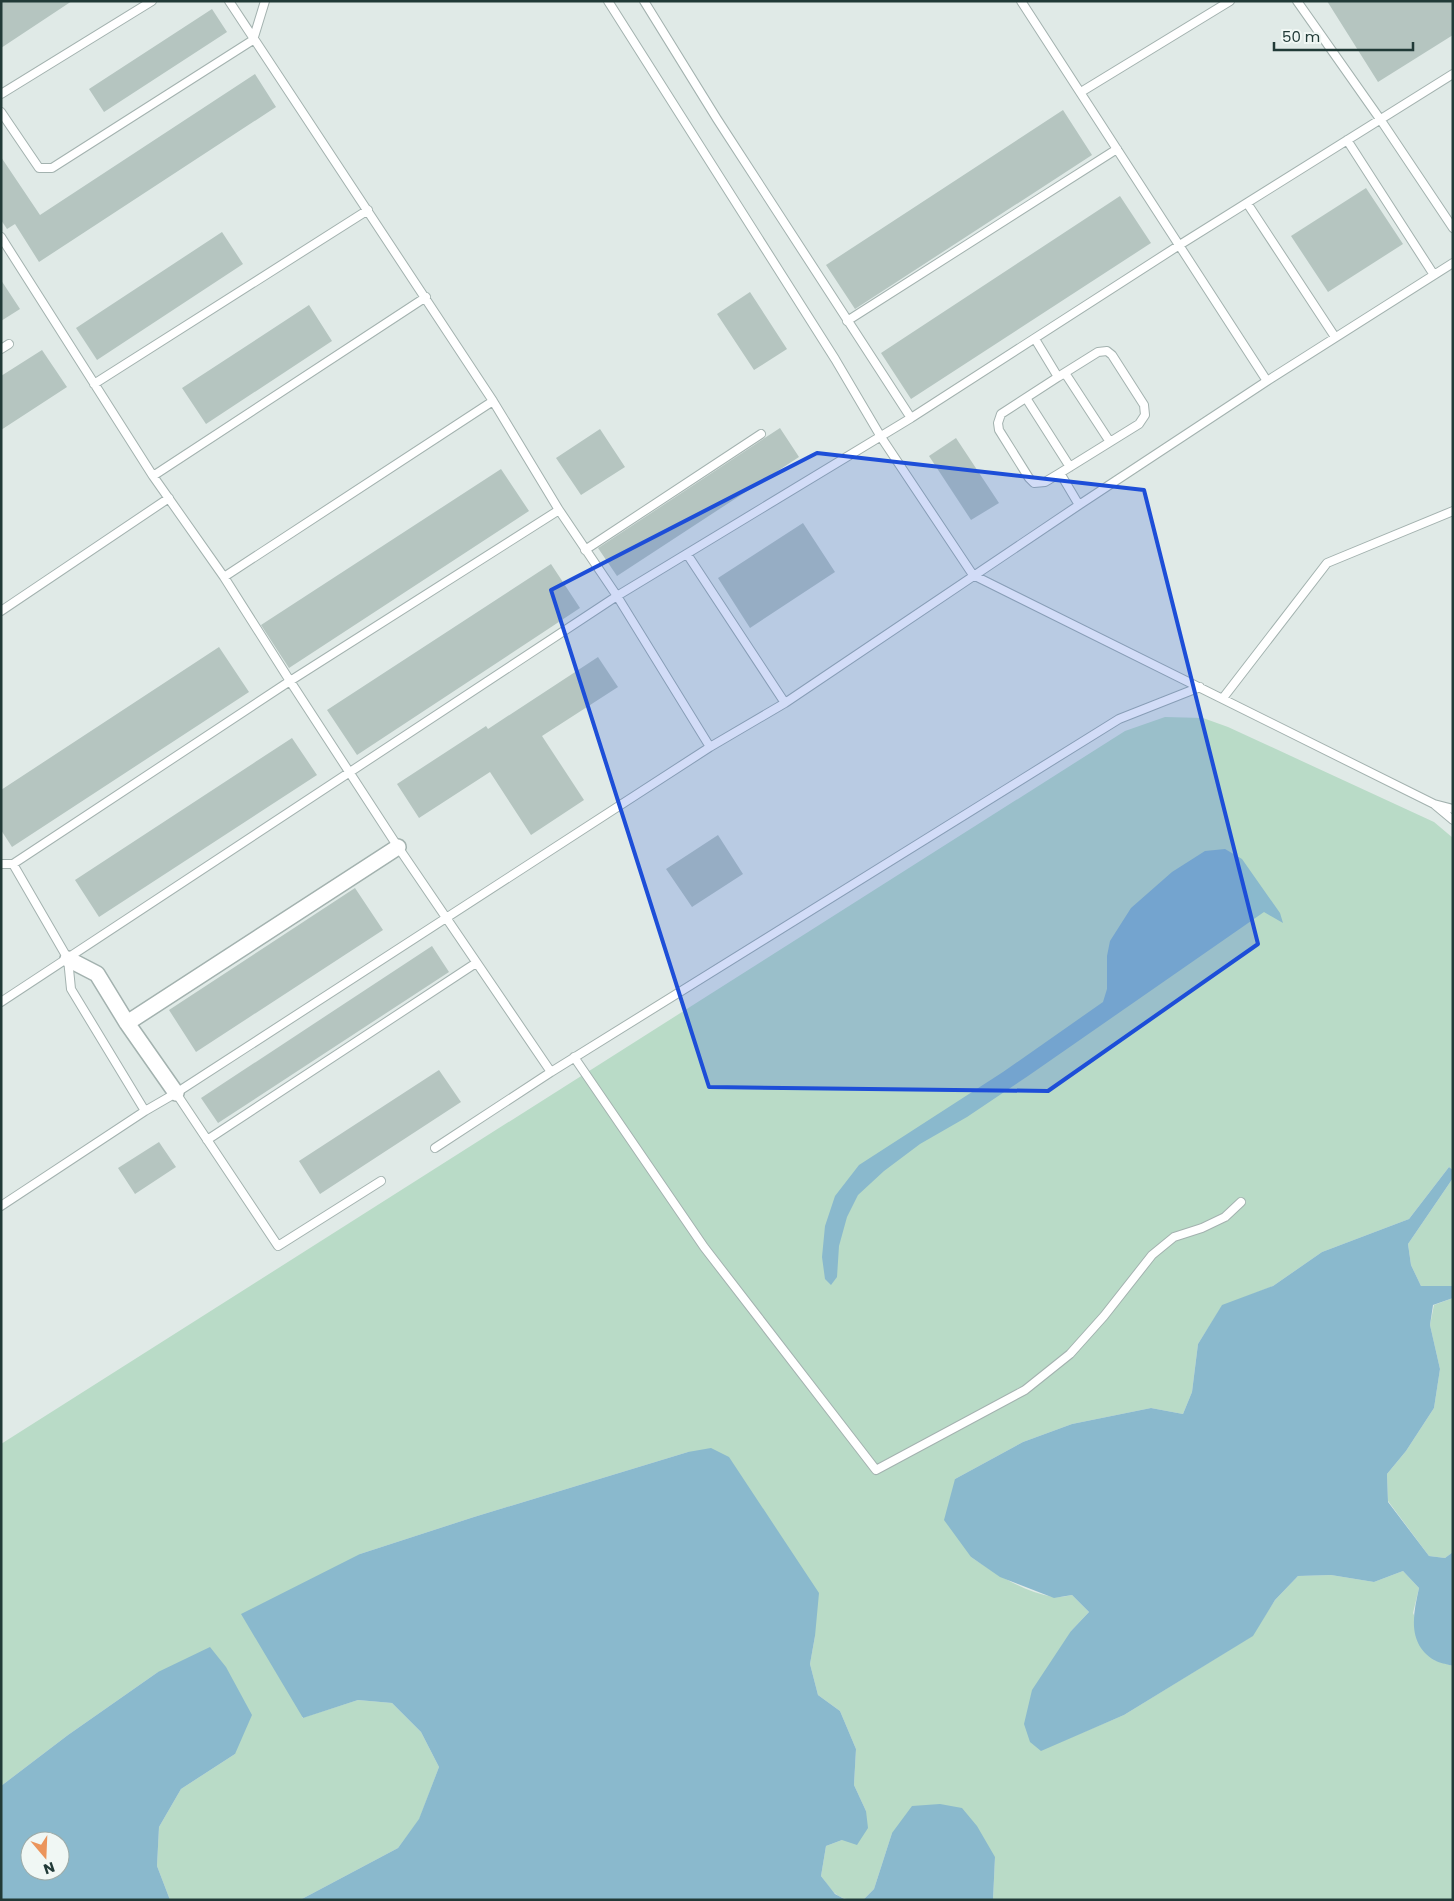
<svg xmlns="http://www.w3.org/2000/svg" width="1454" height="1901" viewBox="0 0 1454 1901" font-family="Poppins,sans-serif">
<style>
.green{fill:#b9dbc7}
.water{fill:#8ab9cd;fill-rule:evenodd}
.building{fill:#b5c5c0}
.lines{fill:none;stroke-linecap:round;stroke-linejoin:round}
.lane-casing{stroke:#a3b2af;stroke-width:10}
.street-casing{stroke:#a3b2af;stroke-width:18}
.lane{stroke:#fff;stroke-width:8}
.street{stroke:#fff;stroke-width:15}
.marked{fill:#1d4ed8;fill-opacity:0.2;stroke:#1d4ed8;stroke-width:4;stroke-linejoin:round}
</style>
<rect width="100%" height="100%" fill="#e0eae7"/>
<!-- green -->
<path class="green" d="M1165,717L1203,718L1228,727L1434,822L1453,838V1170L1449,1167L1409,1219L1322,1252L1273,1286L1222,1306L1198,1344L1192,1392L1183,1414L1151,1408L1072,1424L1023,1442L955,1479L971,1557C995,1573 1023,1592 1053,1597C1059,1598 1066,1596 1072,1595L1089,1612L1071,1631L1041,1750L1124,1715L1252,1636L1275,1600L1298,1576L1331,1575L1374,1582L1403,1571L1419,1588L1413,1613L1434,1660L1453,1666V1900H993L995,1857L892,1833L874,1889L863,1900C837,1900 836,1896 821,1876L826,1846L842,1840L866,1811L854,1785L856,1749L840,1711L818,1695L810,1664L815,1636L688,1452L474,1517L360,1554L302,1718L358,1700L392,1703L421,1732L439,1767L419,1820L398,1848L300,1900H170L157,1866L159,1827L181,1789L235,1754L158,1672L68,1735L1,1786V1444L1125,731Z
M1453,1178V1286H1421L1411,1265L1408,1244Z
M1453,1298V1552L1445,1558L1429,1556L1388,1501L1387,1474L1406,1451L1434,1408L1440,1369L1430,1325L1434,1305Z"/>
<!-- water -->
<path class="water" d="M1225,849L1242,859L1280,913L1283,923L1264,912L1028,1076L967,1117L920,1144L884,1171L858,1195L847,1217L839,1246L837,1277L831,1285L825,1279L822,1257L825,1226L835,1196L859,1165L1003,1072L1103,1002L1107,989V956L1110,941L1131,908L1172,872L1205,851Z
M1449,1167L1453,1170V1178L1408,1244L1411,1265L1421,1286H1453V1298L1433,1305L1430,1325L1440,1369L1434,1408L1406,1451L1387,1474L1388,1502L1429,1556L1445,1558L1453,1552V1666C1447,1664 1439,1663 1434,1660C1407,1643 1413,1615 1419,1588L1403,1571L1374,1582L1331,1575L1298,1576L1275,1600L1253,1636L1124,1715L1041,1751L1030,1742L1024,1724L1032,1690L1071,1631L1089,1612L1072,1595L1054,1598L1000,1577L971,1557L944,1520L955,1479L1023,1442L1072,1424L1151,1408L1183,1414L1192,1392L1198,1344L1222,1305L1273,1286L1322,1252L1409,1219Z
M711,1448L729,1457L819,1593L815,1636L810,1664L818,1695L840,1711L856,1749L854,1785L866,1811L868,1828L857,1845L842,1840L826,1846L821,1876L835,1894L846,1900H300L398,1848L419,1819L439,1767L421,1732L392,1703L358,1700L303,1718L241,1614L360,1554L474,1517L688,1452Z
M210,1647L226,1667L252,1715L235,1754L181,1789L159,1827L157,1866L170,1900H1V1786L68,1735L158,1672ZM30,1841H60V1871H30Z
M940,1804L962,1808L977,1826L995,1857L993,1900H863L874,1889L892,1833L912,1806Z"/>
<!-- building -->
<path class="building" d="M1,1H72L1,48Z
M1327,1H1453V35L1378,82Z
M212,9L227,32L104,112L89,89Z
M255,74L276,107L39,262L15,224L7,229L1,220V157L40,215Z
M1063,110L1092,155L855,309L826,265Z
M1366,188L1403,244L1328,292L1291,236Z
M1120,196L1151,243L911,399L881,353Z
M222,232L243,264L97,360L76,328Z
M1,280L20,309L1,321Z
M750,292L787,349L754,370L717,314Z
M309,305L332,341L206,424L182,388Z
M42,350L67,387L1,430V376Z
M780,428L799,457L617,576L598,548Z
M600,429L625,467L581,495L556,458Z
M956,438L999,503L971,520L929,456Z
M501,469L529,511L289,668L261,625Z
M803,523L835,572L750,628L718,578Z
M551,564L580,608L357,755L327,710Z
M219,647L249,692L12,847L1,830V790Z
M598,657L618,687L542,736L584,800L531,835L490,772L419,818L397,784L486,726L488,729Z
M292,738L317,775L99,917L75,880Z
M718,835L743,874L692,907L666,869Z
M355,888L383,930L196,1052L169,1010Z
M432,946L449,972L218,1123L201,1098Z
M439,1070L461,1102L320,1194L299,1161Z
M159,1142L176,1167L135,1194L118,1168Z"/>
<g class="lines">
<defs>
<path id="lane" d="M229,1L493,401L559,510L617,596L710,747
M608,1L835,359L881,437L973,575L1434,804L1453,809
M644,1L717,119L911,418
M1021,1L1267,381
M1297,1L1380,119L1453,228
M1081,92L1230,1
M1,94L152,1
M1,112L39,168H52L253,40L265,1
M1347,140L1434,275
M1247,203L1335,337
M1,237L153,476L224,577L290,681L398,847L551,1072L1119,719L1200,687
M847,321L1117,149
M1035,339L1058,377L1098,352L1107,351L1112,355L1144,405L1145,415L1139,424L1060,473
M1,349L9,344
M1065,373L1110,442
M1058,377L1001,414L998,423L999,430L1029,478L1034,483L1045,482L1060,473L1079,505
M94,384L368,210
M1026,398L1070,467
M153,476L426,297
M585,550L761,434
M687,554L785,703
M224,577L493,401
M1,611L169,498
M1223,698L1327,563L1453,511
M1435,805L1453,820
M1,864H13L68,959L71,989L145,1111
M13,864L290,681L559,510
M1,1002L617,596L911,418L1178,246L1453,74
M574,1057L704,1247L876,1470L1025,1390L1070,1354L1104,1316L1152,1255L1174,1237L1202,1228L1225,1217L1241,1202
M176,1093L278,1246L381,1181
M207,1140L476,963
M435,1148L551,1072
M1,1206L145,1111L176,1093L710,747L785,703L1079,505L1267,381L1453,263"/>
<path id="street" d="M68,959L97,974L127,1023L176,1093
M127,1023L398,847"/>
</defs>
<!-- lane casing -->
<use href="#lane" class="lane-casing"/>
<!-- street casing -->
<use href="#street" class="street-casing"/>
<!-- lane -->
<use href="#lane" class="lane"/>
<!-- street -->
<use href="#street" class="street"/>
</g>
<!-- marked area -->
<path class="marked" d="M817,453L1144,490L1258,944L1048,1091L709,1087L551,590Z"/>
<!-- border -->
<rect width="1454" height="1901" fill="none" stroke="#213a37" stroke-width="5"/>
<!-- north arrow -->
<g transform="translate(45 1856) rotate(161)"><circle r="24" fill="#f0f7f4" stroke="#9daba8"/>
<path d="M0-4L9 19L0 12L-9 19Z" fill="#eb955c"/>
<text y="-8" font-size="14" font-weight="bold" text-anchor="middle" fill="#213a37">N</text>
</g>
<!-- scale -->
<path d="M1274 42v8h139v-8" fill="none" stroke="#213a37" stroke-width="2.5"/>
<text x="1282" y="42" font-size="15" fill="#213a37" stroke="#f0f7f4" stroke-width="4" paint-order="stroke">50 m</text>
</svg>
